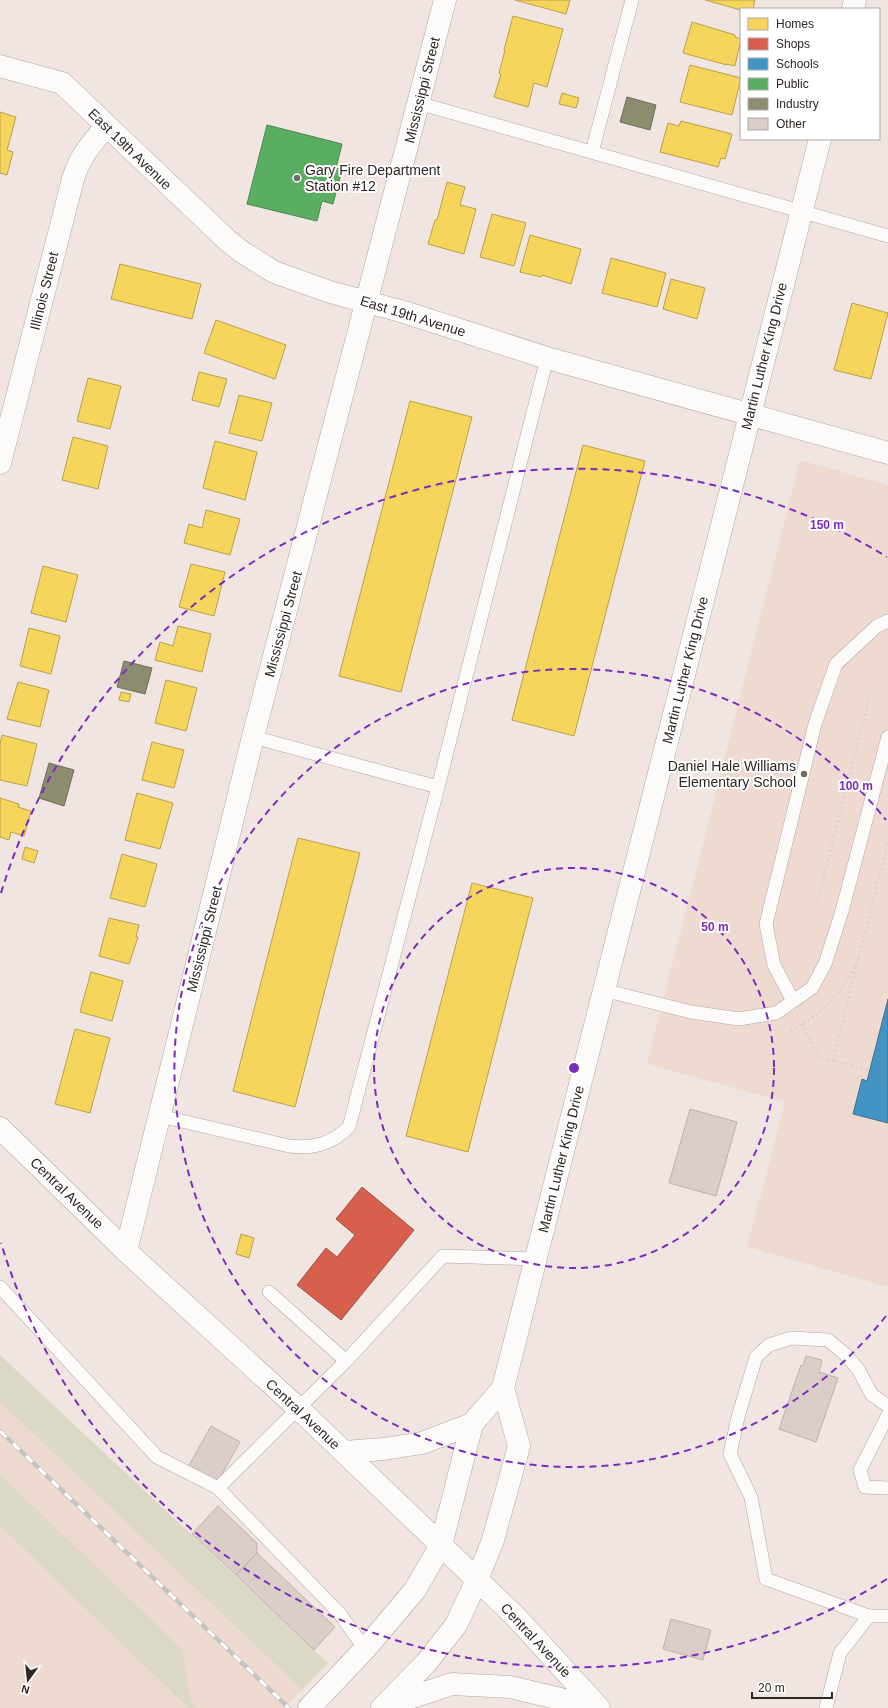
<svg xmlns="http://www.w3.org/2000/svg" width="888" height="1708" viewBox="0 0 888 1708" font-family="Arial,sans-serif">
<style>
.built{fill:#efdad2}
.green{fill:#dbd9c5}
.homes{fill:#f6d55c;stroke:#baa04b}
.shops{fill:#d6604d;stroke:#a44f40}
.schools{fill:#4393c3;stroke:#3d7293}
.public{fill:#5aae61;stroke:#4d854e}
.industry{fill:#8c8c6e;stroke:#706d58}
.building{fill:#dbcdc8;stroke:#bbb2ae}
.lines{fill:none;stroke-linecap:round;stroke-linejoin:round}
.lane-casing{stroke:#afa6a2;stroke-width:14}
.street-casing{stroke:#afa6a2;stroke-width:23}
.secondary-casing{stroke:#afa6a2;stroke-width:23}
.path{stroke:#d6d3d2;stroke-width:2.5;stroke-dasharray:2 3;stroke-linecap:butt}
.lane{stroke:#fdfbfa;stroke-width:13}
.street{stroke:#fdfbfa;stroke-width:22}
.secondary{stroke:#fdfbfa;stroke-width:22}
.rail-casing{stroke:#c6c4c2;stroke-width:4.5}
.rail{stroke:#fff;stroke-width:3;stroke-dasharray:9;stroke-linecap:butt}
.ring{fill:none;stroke:#7b2cbf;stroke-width:2;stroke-dasharray:7 5}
.poi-dot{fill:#726965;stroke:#fff;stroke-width:1.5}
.labels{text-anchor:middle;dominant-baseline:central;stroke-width:4;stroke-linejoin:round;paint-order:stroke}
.street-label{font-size:14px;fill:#2e2623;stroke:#fff}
.poi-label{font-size:14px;fill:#2e2623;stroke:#fff;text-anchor:start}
.centre{fill:#7b2cbf;stroke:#fff;stroke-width:2}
.ring-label{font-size:12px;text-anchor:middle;font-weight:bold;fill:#7b2cbf;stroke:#fff;stroke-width:4;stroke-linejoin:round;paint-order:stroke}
</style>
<rect width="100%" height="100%" fill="#f0e5e0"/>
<!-- built -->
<path class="built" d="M800,460L888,485V1287L747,1247L785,1102L647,1064Z
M0,1402L302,1690L284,1708H197L191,1702L182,1649L0,1474Z
M0,1526L188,1708H0Z"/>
<!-- green -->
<path class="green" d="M0,1355L328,1663L302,1690L0,1402Z
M0,1474L182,1649L191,1702L197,1708H188L0,1526Z"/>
<!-- homes -->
<path class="homes" d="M515,0H570L566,14Z
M705,0H755L753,9H741V10Z
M513,16L563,29L547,87L534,83L528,107L494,97L501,74L499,73L505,50H504Z
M692,22L735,35V37L741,39L735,66L727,64V65L683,53Z
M690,65L741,78L732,115L680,102Z
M562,93L579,98L576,108L559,104Z
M0,112L16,117L7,150L13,152L7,175L0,173Z
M681,121L732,134L725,159L721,158L718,167L660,152L668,123L679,126Z
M447,182L465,187L460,205L476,209L464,254L428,244L435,220H437Z
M492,214L526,223L514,266L480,257Z
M530,235L581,249L571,284L542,275L541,277L520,272Z
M611,258L666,273L657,307L602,293Z
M120,264L201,284L192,319L111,299Z
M671,279L705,288L697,319L663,309Z
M852,303L888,313L871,379L834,370Z
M216,320L286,345L275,379L204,353Z
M199,372L227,379L219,407L192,400Z
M88,378L121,386L110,429L77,421Z
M239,395L272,403L262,441L229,433Z
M410,401L472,417L401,692L339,676Z
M73,437L108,446L98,489L62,480Z
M215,441L257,452L245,500L203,488Z
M583,445L645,461L574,736L512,720Z
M206,510L240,519L230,555L184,543L189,524L202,528Z
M191,564L225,572L214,616L179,607Z
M43,566L78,575L66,622L31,613Z
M178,626L211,634L202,672L155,660L160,642L173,646Z
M29,628L60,636L51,674L20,666Z
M166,680L197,688L186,731L155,723Z
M18,682L49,690L40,727L7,719Z
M121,692L131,694L129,702L119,700Z
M2,735L37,744L27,786L0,780V744Z
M152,742L184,750L174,788L142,780Z
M137,793L173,803L160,849L125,840Z
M0,798L19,804L18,807L31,811L24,836L11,832L9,840L0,837Z
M298,838L360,853L295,1107L233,1091Z
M25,847L38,851L34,863L22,859Z
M122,854L157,864L145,907L110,898Z
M472,883L533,898L468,1152L406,1136Z
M109,918L139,925L136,937H138L129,964L99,956Z
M91,972L123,981L112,1021L80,1012Z
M75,1029L110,1038L90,1113L55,1104Z
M241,1234L254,1238L249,1258L236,1254Z"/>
<!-- shops -->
<path class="shops" d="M362,1187L414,1230L341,1320L297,1285L326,1248L337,1257L355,1235L336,1219Z"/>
<!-- schools -->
<path class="schools" d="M888,999V1123L853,1114L862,1079L867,1081Z"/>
<!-- public -->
<path class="public" d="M267,125L342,144L336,168L342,170L333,204L322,201L317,221L247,204Z"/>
<!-- industry -->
<path class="industry" d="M627,97L656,105L650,130L620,122Z
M124,661L152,668L145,694L117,687Z
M49,763L74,770L64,806L39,798Z"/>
<!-- building -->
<path class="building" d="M690,1109L737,1122L716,1196L669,1183Z
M806,1356L822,1360L819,1372L838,1378L816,1442L779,1429L801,1365L803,1366Z
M211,1426L240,1442L216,1485L187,1469Z
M218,1506L257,1543V1553L236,1575L192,1534Z
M257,1553L335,1627L314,1650L236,1575Z
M671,1619L711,1630L703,1660L663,1649Z"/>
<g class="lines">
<defs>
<path id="lane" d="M418,103L888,236
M592,152L632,0
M253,737L438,787
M603,990L691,1012L739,1019L776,1013L812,988L825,964L842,911L888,737
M793,1001L774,965L766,924L815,724L836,664L877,626L888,621
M160,1116L289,1146C314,1149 331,1144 349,1127L438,787L547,358
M0,1287L157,1457L218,1488L340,1614L365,1649
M269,1292L346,1361
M888,1406L872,1395L858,1369L845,1354L828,1340L791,1338L769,1345L756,1357L738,1417L730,1454L751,1497L766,1579L869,1616H888
M888,1415L860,1470L865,1487L888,1488
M218,1488L346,1361L443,1256L535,1259
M826,1708L840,1653L869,1616"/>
<path id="street" d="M0,463L73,179C81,155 90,145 106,127
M126,1251L253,737L445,0"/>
<path id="secondary" d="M853,9L855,0
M0,66L62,83L227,240L242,252L274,272L330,292L404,312L547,358L888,453
M0,1128L126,1251L299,1409L515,1616L599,1708
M344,1452L384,1449L422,1443L472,1424
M385,1706L452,1684L510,1687L598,1708
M309,1708L365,1649L415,1590L441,1545L472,1424L503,1388L820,139
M382,1708L426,1663L456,1625L477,1580L493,1540L519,1446L503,1388"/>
</defs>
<!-- lane casing -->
<use href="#lane" class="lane-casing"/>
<!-- street casing -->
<use href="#street" class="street-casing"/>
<!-- secondary casing -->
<use href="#secondary" class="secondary-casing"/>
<!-- path -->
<path class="path" d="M818,900L870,695
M859,957L888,842
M802,1024L819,1057L870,1070
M790,1030C823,1016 846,989 859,957
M833,1061L856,966"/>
<!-- lane -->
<use href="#lane" class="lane"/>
<!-- street -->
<use href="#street" class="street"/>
<!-- secondary -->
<use href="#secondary" class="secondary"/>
<defs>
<path id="rail" d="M0,1431L289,1708"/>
</defs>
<!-- rail casing -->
<use href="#rail" class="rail-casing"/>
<!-- rail -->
<use href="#rail" class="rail"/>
</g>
<!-- distance rings -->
<g class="ring">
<circle cx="574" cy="1068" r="200"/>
<path d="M886 1316A399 399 0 1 1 886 820"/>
<path d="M887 1579A599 599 0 0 1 1 1243M1 893A599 599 0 0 1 887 557"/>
</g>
<!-- markers -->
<g class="poi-dot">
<circle cx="297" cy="178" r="4"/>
<circle cx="804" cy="774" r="4"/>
</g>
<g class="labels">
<!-- street labels -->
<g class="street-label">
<text transform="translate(422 90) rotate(-76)">Mississippi Street</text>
<text transform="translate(130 149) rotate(44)">East 19th Avenue</text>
<text transform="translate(44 291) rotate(-76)">Illinois Street</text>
<text transform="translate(413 316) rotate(17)">East 19th Avenue</text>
<text transform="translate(764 356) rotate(-76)">Martin Luther King Drive</text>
<text transform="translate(283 624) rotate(-75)">Mississippi Street</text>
<text transform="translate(685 670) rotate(-76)">Martin Luther King Drive</text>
<text transform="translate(204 939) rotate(-76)">Mississippi Street</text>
<text transform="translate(561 1159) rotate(-76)">Martin Luther King Drive</text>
<text transform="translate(67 1193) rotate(44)">Central Avenue</text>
<text transform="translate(303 1414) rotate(43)">Central Avenue</text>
<text transform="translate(536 1640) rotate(47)">Central Avenue</text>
</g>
<!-- poi labels -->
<g class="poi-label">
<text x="305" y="170">Gary Fire Department<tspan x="305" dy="16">Station #12</tspan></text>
<text x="796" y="766" text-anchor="end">Daniel Hale Williams<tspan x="796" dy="16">Elementary School</tspan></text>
</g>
</g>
<circle cx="574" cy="1068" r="6" class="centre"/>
<g class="ring-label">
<text x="827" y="529">150 m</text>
<text x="856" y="790">100 m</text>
<text x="715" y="931">50 m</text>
</g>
<!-- legend -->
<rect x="740" y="8" width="140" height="132" fill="#ffffff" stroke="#aba8a7"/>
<rect x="748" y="18" width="20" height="12" fill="#f6d55c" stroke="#aba8a7"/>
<text x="776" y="28" font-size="12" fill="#2e2623">Homes</text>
<rect x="748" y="38" width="20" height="12" fill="#d6604d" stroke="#aba8a7"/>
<text x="776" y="48" font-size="12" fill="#2e2623">Shops</text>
<rect x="748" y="58" width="20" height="12" fill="#4393c3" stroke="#aba8a7"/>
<text x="776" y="68" font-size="12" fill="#2e2623">Schools</text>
<rect x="748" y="78" width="20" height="12" fill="#5aae61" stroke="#aba8a7"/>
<text x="776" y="88" font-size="12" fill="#2e2623">Public</text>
<rect x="748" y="98" width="20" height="12" fill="#8c8c6e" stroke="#aba8a7"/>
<text x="776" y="108" font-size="12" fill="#2e2623">Industry</text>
<rect x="748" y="118" width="20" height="12" fill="#dbcdc8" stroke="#aba8a7"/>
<text x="776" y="128" font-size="12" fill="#2e2623">Other</text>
<!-- north arrow -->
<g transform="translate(28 1680) rotate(195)" stroke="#ffffff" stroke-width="3" paint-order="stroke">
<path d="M0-3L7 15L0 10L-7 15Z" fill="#2e2623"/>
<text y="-6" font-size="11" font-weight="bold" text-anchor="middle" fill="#2e2623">N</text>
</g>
<!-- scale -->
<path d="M752 1692v6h80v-6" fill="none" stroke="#2e2623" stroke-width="2"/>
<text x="758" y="1692" font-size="12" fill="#2e2623" stroke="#ffffff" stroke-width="3" paint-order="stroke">20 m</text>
</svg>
